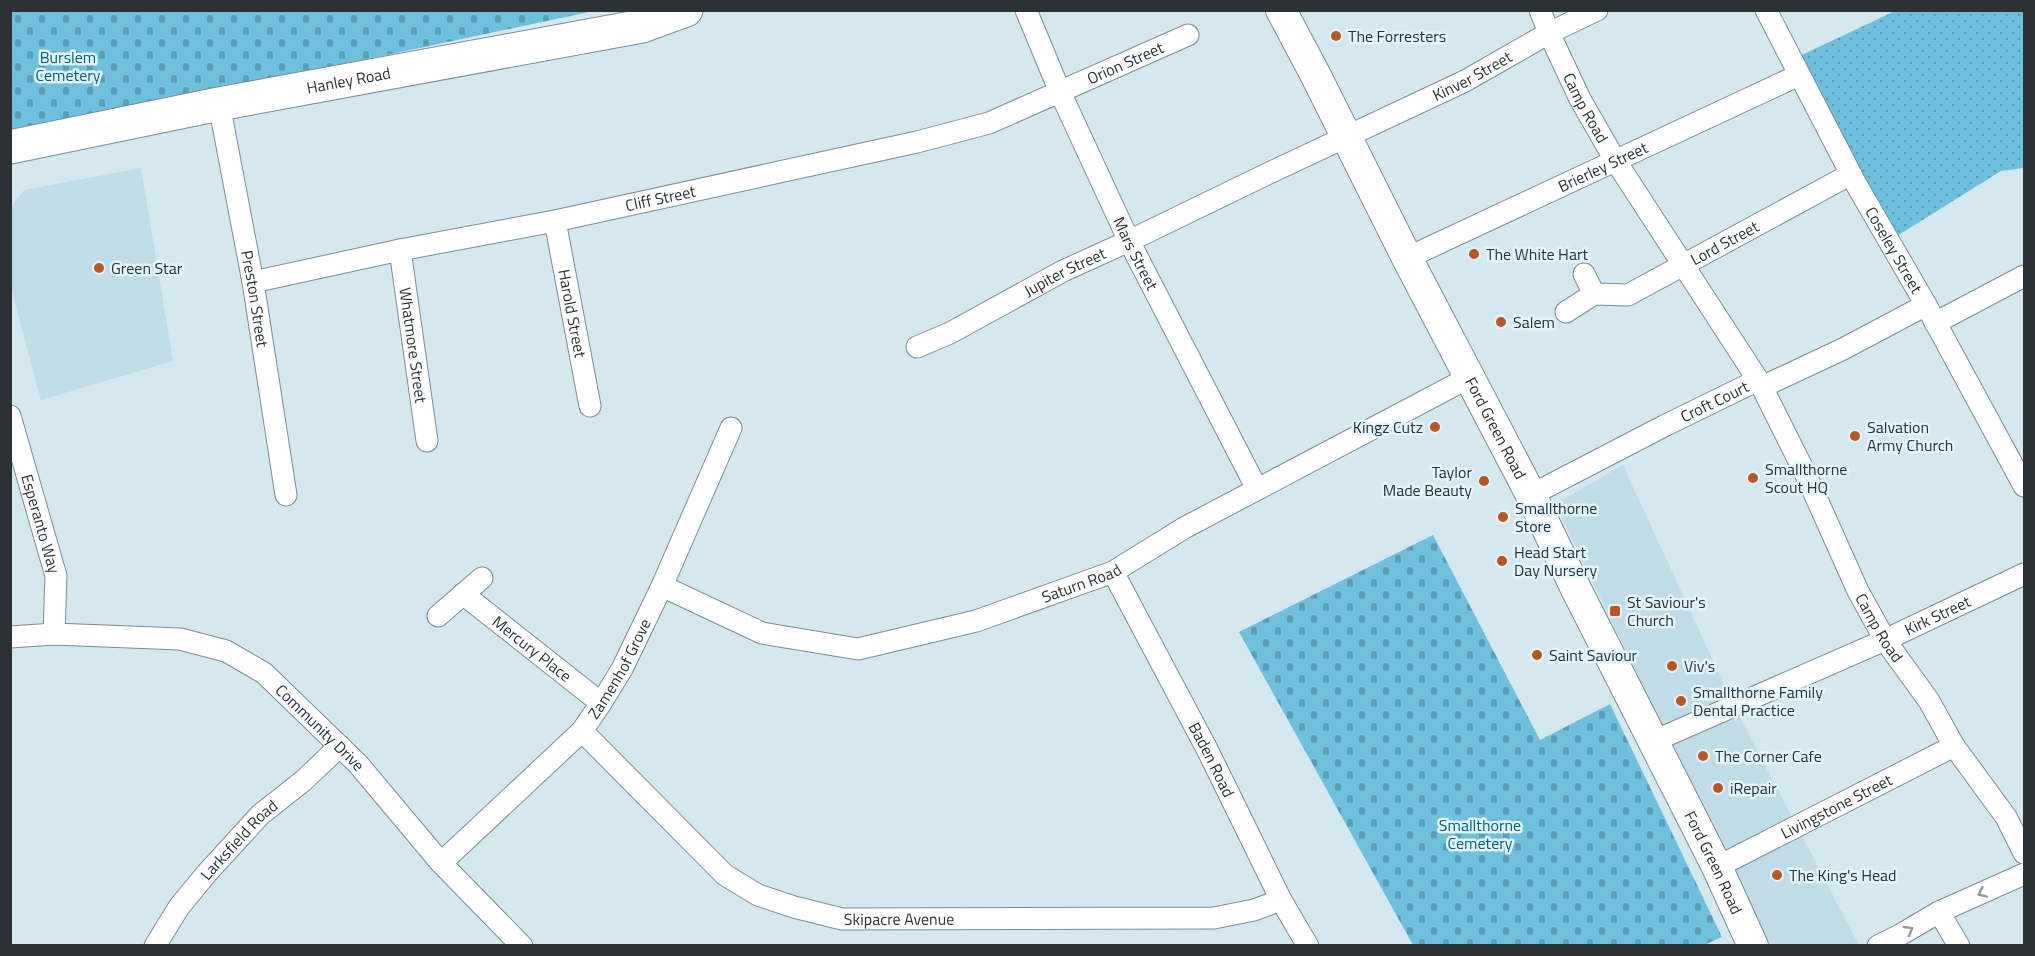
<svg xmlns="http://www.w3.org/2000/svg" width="2035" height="956" viewBox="0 0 2035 956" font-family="'Titillium Web',sans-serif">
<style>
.built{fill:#c1dce6}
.cemetery{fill:url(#cemetery-stones)}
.park{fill:url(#park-dots)}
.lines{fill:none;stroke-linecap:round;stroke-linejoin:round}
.street-casing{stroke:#7b8d94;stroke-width:23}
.secondary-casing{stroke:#7b8d94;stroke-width:32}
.primary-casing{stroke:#7b8d94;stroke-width:35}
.street{stroke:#fff;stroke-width:21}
.secondary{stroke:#fff;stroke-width:30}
.primary{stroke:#fff;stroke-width:33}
.oneway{stroke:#95989a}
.poi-dot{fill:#ba5524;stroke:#e2f5fd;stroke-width:2}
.labels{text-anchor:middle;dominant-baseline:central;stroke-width:5;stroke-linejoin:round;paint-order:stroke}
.poi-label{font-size:16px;fill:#2b3235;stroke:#e2f5fd;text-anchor:start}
.park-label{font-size:16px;fill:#035e77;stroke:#e2f5fd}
.street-label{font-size:16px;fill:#2b3235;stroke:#e2f5fd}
</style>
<defs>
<pattern id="cemetery-stones" width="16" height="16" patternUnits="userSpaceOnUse" patternTransform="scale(1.5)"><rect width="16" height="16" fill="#6fc0dd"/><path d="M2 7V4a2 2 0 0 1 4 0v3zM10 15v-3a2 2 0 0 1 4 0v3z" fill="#5b9db4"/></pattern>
<pattern id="park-dots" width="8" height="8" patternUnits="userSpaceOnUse" patternTransform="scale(1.5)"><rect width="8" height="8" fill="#6fc0dd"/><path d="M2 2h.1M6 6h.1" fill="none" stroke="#5b9db4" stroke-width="1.8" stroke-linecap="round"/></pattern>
</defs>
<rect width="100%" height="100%" fill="#d5e8f0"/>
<!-- built -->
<path class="built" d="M141,168L173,361L41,400L11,288V207L24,190Z
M1623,465L1732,702L1859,945H1768L1555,504Z"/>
<!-- cemetery -->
<path class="cemetery" d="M11,10L594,11L11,135Z
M1433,535L1540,740L1610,704L1722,937L1702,946L1413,945L1239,632Z"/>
<!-- park -->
<path class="park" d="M1895,11H2024V168L2001,171L1889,241L1791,60Z"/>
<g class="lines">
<defs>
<g id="street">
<path id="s1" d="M1026,10L1060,92L1129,241L1257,489"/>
<path id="s2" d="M1540,10L1549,33L1580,99L1615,160L1758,380"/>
<path id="s3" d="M1766,10L1856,184L1926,305L2024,486"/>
<path id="s4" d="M219,104L253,282L286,495"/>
<path id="s5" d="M555,221L590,406"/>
<path id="s6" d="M400,250L427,441"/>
<path id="s7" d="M1407,258L1799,75"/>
<path d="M1584,274L1594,294"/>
<path id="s8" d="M253,282L400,250L555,221L917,142L989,123L1188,35"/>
<path id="s9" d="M1566,312L1594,294L1628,295L1851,174"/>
<path d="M1935,323L2024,276"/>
<path id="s10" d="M917,347L950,333L1063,271L1129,241L1265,175L1465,81L1549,33L1597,10"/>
<path id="s11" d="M1762,387L1806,475L1858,591L1885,640L1929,701L1954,746L2006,817L2024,853"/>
<path id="s12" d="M10,416L56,576L54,634"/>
<path id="s13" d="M1531,495L1664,426L1758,380L1762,387L1843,349L1926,305"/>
<path id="s14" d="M1113,572L1208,751L1281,900L1308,946"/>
<path id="s15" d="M662,586L762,633L858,649L976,621L1113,572L1184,528L1470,377"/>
<path id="s16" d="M463,594L601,703"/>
<path d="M438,616L482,578"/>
<path id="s17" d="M10,637L54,634L180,639L226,651L264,673L358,764L441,863L522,946"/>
<path id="s18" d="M582,731L725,875L758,895L794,907L842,919L1214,918L1254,910L1281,900"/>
<path id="s19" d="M1654,741L1885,640L2024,574"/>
<path id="s20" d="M441,863L582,731L601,703L622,669L662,586L731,428"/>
<path id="s21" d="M1717,867L1954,746"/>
<path d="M1939,912L1959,946"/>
<path id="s22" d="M155,946L179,907L207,873L260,815L303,781L340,746"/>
<path d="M1878,946L1900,935L1939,912L2024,874"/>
</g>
<g id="secondary">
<path id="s23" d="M1281,10L1315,74L1407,258L1531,495L1576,589L1717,867L1753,946"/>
</g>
<g id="primary">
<path id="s24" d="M10,147L219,104L642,26L686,10"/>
</g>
</defs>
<!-- street casing -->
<use href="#street" class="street-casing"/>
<!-- secondary casing -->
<use href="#secondary" class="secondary-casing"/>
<!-- primary casing -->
<use href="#primary" class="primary-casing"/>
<!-- street -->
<use href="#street" class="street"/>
<!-- secondary -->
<use href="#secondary" class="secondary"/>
<!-- primary -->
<use href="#primary" class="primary"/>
</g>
<!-- one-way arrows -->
<defs><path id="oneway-chevron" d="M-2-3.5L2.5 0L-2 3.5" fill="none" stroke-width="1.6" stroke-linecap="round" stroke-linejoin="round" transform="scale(1.5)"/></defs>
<g class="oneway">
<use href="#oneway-chevron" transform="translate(1982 893) rotate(156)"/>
<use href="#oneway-chevron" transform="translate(1909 930) rotate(-30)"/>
</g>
<!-- markers -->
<g class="poi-dot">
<circle cx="1336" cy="36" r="6"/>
<circle cx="1474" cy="254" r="6"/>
<circle cx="99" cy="268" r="6"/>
<circle cx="1501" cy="322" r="6"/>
<circle cx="1435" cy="427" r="6"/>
<circle cx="1855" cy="436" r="6"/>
<circle cx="1753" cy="478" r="6"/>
<circle cx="1484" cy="481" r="6"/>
<circle cx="1503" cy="517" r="6"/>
<circle cx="1502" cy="561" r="6"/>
<rect x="1609" y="605" width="12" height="12" rx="3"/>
<circle cx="1537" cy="655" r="6"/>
<circle cx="1672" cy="666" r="6"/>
<circle cx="1681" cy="701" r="6"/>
<circle cx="1703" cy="756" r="6"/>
<circle cx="1718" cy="788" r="6"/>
<circle cx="1777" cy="875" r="6"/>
</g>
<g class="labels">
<!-- poi labels -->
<g class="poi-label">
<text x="1348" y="36">The Forresters</text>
<text x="1486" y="254">The White Hart</text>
<text x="111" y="268">Green Star</text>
<text x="1513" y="322">Salem</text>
<text x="1423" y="427" text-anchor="end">Kingz Cutz</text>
<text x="1867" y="427">Salvation<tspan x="1867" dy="18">Army Church</tspan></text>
<text x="1765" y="469">Smallthorne<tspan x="1765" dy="18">Scout HQ</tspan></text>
<text x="1472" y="472" text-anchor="end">Taylor<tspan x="1472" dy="18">Made Beauty</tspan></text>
<text x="1515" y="508">Smallthorne<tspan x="1515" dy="18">Store</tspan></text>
<text x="1514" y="552">Head Start<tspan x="1514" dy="18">Day Nursery</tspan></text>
<text x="1627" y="602">St Saviour's<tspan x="1627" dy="18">Church</tspan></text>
<text x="1549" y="655">Saint Saviour</text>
<text x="1684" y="666">Viv's</text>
<text x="1693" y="692">Smallthorne Family<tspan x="1693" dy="18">Dental Practice</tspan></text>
<text x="1715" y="756">The Corner Cafe</text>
<text x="1730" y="788">iRepair</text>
<text x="1789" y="875">The King's Head</text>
</g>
<!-- park labels -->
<g class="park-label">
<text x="68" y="57">Burslem<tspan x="68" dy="18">Cemetery</tspan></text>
<text x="1480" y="825">Smallthorne<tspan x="1480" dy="18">Cemetery</tspan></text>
</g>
<!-- street labels -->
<g class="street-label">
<text stroke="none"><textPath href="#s8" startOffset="902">Orion Street</textPath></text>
<text stroke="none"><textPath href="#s10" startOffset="618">Kinver Street</textPath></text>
<text stroke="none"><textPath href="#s24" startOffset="345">Hanley Road</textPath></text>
<text stroke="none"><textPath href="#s2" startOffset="108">Camp Road</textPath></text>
<text stroke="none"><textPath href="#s7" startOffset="216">Brierley Street</textPath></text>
<text stroke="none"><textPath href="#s8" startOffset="416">Cliff Street</textPath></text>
<text stroke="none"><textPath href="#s9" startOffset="177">Lord Street</textPath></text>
<text stroke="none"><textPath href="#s3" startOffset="272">Coseley Street</textPath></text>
<text stroke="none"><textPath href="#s1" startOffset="267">Mars Street</textPath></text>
<text stroke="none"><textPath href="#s10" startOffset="166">Jupiter Street</textPath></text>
<text stroke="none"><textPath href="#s4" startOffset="198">Preston Street</textPath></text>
<text stroke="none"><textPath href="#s5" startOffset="94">Harold Street</textPath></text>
<text stroke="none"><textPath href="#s6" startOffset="96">Whatmore Street</textPath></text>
<text stroke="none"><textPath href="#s13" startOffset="206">Croft Court</textPath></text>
<text stroke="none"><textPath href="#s23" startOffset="470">Ford Green Road</textPath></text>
<text stroke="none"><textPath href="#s12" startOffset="112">Esperanto Way</textPath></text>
<text stroke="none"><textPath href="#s15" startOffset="441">Saturn Road</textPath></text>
<text stroke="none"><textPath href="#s19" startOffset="310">Kirk Street</textPath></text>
<text stroke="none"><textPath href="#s11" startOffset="268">Camp Road</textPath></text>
<text stroke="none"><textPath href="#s16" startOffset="88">Mercury Place</textPath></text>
<text stroke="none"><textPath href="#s20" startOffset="266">Zamenhof Grove</textPath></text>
<text stroke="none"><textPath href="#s17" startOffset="340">Community Drive</textPath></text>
<text stroke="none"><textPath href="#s14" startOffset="212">Baden Road</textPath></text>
<text stroke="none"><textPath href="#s21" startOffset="134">Livingstone Street</textPath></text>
<text stroke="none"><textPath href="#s22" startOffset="136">Larksfield Road</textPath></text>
<text stroke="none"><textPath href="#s23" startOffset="956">Ford Green Road</textPath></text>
<text stroke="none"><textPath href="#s18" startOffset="386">Skipacre Avenue</textPath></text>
</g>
</g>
<!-- border -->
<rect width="2035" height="956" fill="none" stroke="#2b3235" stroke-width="24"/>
</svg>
